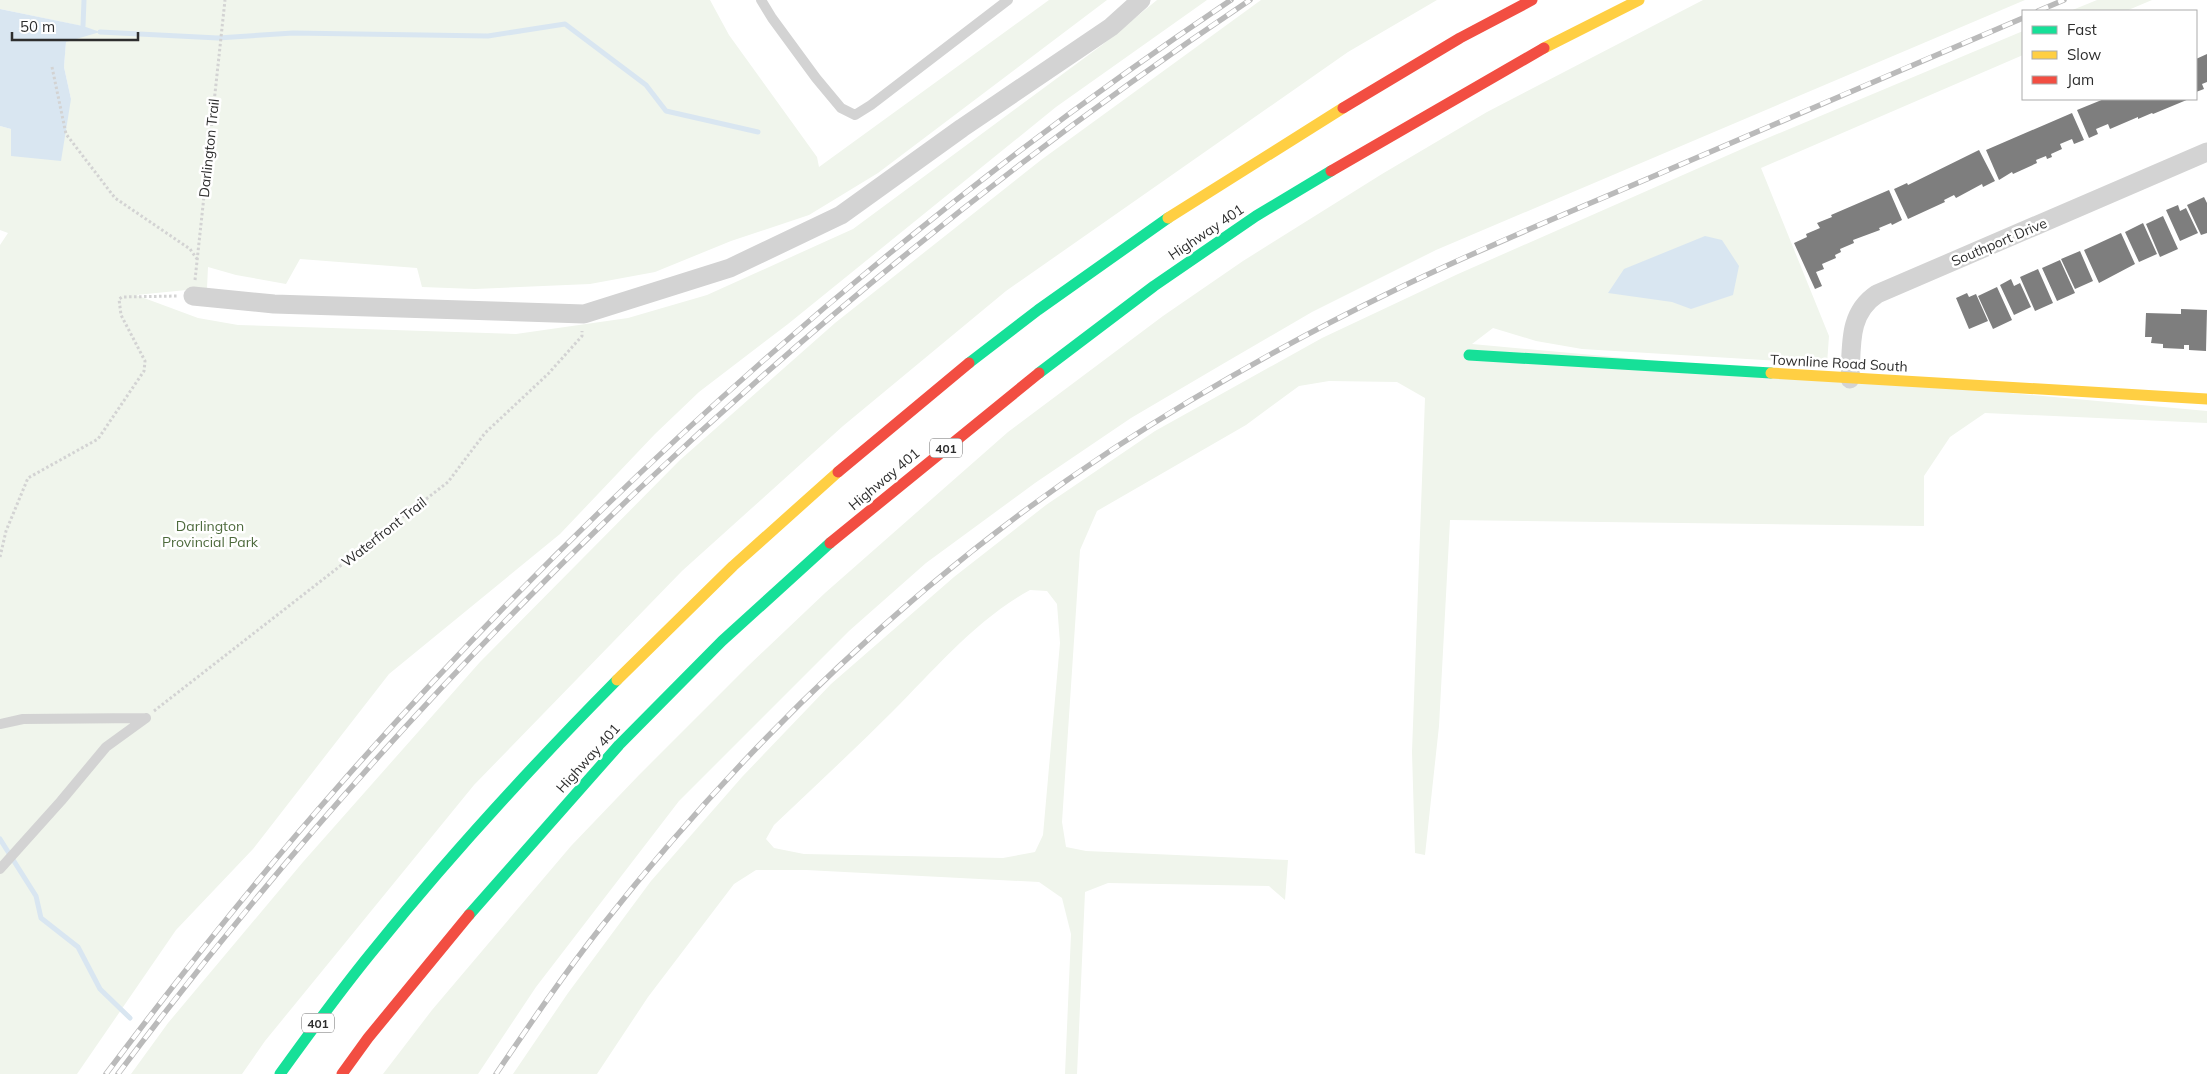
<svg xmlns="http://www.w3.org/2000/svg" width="2207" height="1074" viewBox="0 0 2207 1074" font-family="Mulish,sans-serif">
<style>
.green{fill:#f0f5ec;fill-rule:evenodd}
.water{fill:#d9e6f1}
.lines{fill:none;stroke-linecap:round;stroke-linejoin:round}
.stream{stroke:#d9e6f1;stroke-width:5}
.building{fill:#7e7e7e}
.path{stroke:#d3d3d3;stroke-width:3;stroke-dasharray:2.5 2.5;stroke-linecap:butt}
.lane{stroke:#d3d3d3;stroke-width:10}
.street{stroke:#d3d3d3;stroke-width:19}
.fast{stroke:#16e098;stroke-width:11}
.slow{stroke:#ffcf43;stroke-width:11}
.jam{stroke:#f24e42;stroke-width:11}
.rail-casing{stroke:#bababa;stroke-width:5.5}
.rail{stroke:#fff;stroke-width:4;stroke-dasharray:11;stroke-linecap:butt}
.labels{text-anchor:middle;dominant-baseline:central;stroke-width:5;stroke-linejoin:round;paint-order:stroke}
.shield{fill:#fff;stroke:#6d6d6d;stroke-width:1}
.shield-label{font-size:12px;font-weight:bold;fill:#2e2e2e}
.street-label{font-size:14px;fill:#2e2e2e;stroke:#fff}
.park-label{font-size:14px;fill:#4d6a3c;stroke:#fff}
</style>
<rect width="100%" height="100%" fill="#fff"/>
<!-- green -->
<path class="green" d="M0,0H710L729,35L817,157L819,167L1049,0H1107L878,173L809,215L731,241L655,272L590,284L475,289L422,287L417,268L300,259L286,284L236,275L208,267L207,288L136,295L198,318L238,325L516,334L628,318L707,295L853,229L1102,45L1157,0H1207L1056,107L788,324L699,392L655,434L560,534L389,674L253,849L176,930L77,1074H0V245L8,233L0,230V126L11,129L71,99L64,67L66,41L82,26L0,9Z
M1261,0H1437L1348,52L1006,291L843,426L682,571L474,785L265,1041L242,1074H131L168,1023L303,862L480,662L680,460L835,323L1041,160Z
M1703,0H2025L1436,250L1312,312L1221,365L1131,418L1035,483L926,563L849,631L679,801L536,987L478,1074H383L432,1010L571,846L639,775L748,666L825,593L1008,432L1163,316L1243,261L1382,174L1487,112Z
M2097,0H2152L2126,11H2070Z
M2023,31V55L1761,168L1829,336L1827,364L1582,349L1536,341L1493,328L1472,344L2207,411V423L1985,413L1950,437L1924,476V526L1450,520L1439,726L1425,855L1415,853L1412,752L1425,398L1397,382L1329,381L1299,386L1246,425L1097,511L1080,550L1062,822L1066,847L1086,851L1288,860L1285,900L1269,886L1108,883L1085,892L1077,1074H1065L1071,934L1062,898L1039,882L806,870H756L734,884L648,997L597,1074H513L568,993L651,881L742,777L831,684L954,577L1046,505L1155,431L1322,338L1458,274L1751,145ZM1030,590L1047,591L1057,604L1060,643L1043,835L1035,852L1003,858L804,854L774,848L766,839L774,825C814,787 854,750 893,711C935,669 977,619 1030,590Z"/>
<!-- water -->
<path class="water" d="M0,9L83,26L100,32L66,42L64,67L71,99L61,161L11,156V129L0,126Z
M1705,236L1722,240L1739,266L1733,295L1691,309L1672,302L1608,293L1624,269Z"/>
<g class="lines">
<!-- stream -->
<path class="stream" d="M83,26L84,0
M100,32L218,38L293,33L488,36L565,24L646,85L666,111L758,132
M0,839L36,896L41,918L78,947L100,989L130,1018"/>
</g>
<!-- building -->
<path class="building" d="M2207,54V82L2202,84L2204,89L2196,92V59Z
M2104,99H2189L2153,114L2152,113L2138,119V117L2110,129L2108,124L2096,129L2098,134L2089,138L2077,110Z
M2072,113L2084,140L2074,144L2072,139L2060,144L2062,149L2051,154L2052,157L2047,159L2046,156L2036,160L2037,163L2013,174L2012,172L1999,180L1986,150Z
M1979,150L1995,181L1983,187L1982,184L1956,198L1954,195L1944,200L1945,202L1908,219L1894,189L1907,183L1908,185Z
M1889,190L1902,220L1892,225L1891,223L1879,228L1880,230L1853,240L1854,243L1840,249L1841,252L1835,255L1836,258L1822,264L1824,269L1816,272L1822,286L1815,289L1794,243L1807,237L1806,234L1820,228L1817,223L1832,217L1831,215Z
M2204,197L2207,203V233L2201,235L2187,205Z
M2178,205L2180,211L2186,208L2198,233L2180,241L2166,210Z
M2163,216L2178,249L2160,257L2146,224Z
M2143,223L2157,254L2139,262L2125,232Z
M2121,233L2135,264L2099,283L2084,250Z
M2080,251L2093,281L2075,289L2061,259Z
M2060,260L2075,293L2057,301L2042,268Z
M2038,269L2053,303L2035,311L2020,277Z
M2011,279L2014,286L2020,283L2031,307L2014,315L2000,285Z
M1997,287L2012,320L1993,329L1978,296Z
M1967,293L1969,297L1976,294L1988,321L1969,329L1956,298Z
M2181,309L2207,310L2206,351L2189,350V345H2184V349L2163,348V344L2151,343L2152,337H2145L2146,313L2181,314Z"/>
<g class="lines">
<!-- path -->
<path class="path" d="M52,67L66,134L115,198L190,249L197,259
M195,280L225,0
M0,557L6,531L28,478L98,439L144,371L145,361L121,315L119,299L122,297L178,296
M154,711L448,482L485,433L548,374L582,336V331"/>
<!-- lane -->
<path class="lane" d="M761,0L772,18L816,78L841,108L855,115L871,105L1008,0
M0,724L23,719L146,718
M0,869L61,801L106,747L146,718"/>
<!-- street -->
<path class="street" d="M193,296L274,304L584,314L730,268L841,215L962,128L1111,27L1141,0
M1850,379C1852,347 1847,314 1877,294L2207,152"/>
<!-- fast -->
<path class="fast" d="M1469,355L1771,373
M969,363L1038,310L1168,218
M1039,373L1154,286L1256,216L1331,171
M469,915L619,745L722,641L830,543
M280,1074C311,1031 342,988 376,947C451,854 533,765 617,680"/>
<!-- slow -->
<path class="slow" d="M1544,48L1639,0
M1168,218L1343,108
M1771,373L2207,399
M617,680L733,566L838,472"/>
<!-- jam -->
<path class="jam" d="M1343,108L1460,38L1532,0
M1331,171L1544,48
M838,472L969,363
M830,543L1039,373
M342,1074L368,1038L469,915"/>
<defs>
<path id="rail" d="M2038,11L2064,0
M106,1074C181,974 260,875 343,781C604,485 903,220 1231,0
M118,1074C431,656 816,291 1250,0
M496,1074C530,1024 564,974 601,927C745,744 918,577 1113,449C1203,390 1298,337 1395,290C1477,250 1563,215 1647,179C1773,125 1898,71 2023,18"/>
</defs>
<!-- rail casing -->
<use href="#rail" class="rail-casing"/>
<!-- rail -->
<use href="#rail" class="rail"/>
</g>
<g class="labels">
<!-- shield labels -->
<g class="shield">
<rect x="930" y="438.5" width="32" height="19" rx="4"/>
<rect x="302" y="1013.5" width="32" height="19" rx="4"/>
</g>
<g class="shield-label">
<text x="946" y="448">401</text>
<text x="318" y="1023">401</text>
</g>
<!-- street labels -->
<g class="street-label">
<text transform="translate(209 148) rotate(-84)">Darlington Trail</text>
<text transform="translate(1206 232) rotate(-34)">Highway 401</text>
<text transform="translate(1999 242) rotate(-23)">Southport Drive</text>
<text transform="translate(1839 363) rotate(3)">Townline Road South</text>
<text transform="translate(884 479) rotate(-40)">Highway 401</text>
<text transform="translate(384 532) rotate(-38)">Waterfront Trail</text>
<text transform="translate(588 758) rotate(-48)">Highway 401</text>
</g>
<!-- park labels -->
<g class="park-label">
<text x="210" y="526">Darlington<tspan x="210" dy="16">Provincial Park</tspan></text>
</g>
</g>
<!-- legend -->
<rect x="2022" y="10" width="175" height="90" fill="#ffffff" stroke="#ababab"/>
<rect x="2032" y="26" width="25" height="8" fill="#16e098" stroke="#ababab"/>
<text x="2067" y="35" font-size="15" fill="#2e2e2e">Fast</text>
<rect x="2032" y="51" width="25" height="8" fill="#ffcf43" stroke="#ababab"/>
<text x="2067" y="60" font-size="15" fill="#2e2e2e">Slow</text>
<rect x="2032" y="76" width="25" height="8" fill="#f24e42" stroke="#ababab"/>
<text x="2067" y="85" font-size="15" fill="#2e2e2e">Jam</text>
<!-- scale -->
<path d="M12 32v8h126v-8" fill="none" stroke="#2e2e2e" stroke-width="2.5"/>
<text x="20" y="32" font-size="15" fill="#2e2e2e" stroke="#ffffff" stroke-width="4" paint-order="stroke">50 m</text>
</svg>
